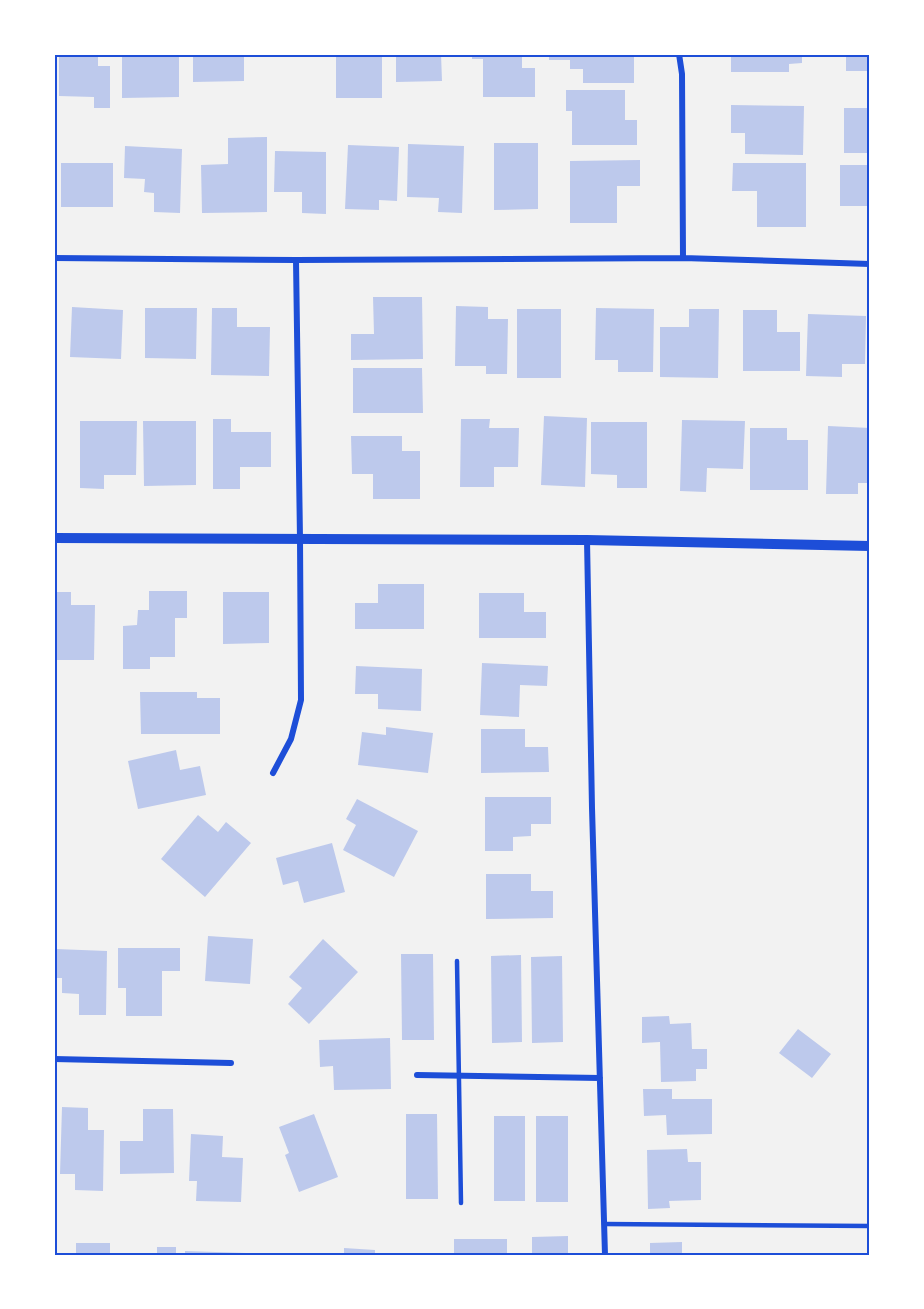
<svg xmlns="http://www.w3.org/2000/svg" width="924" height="1309" viewBox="0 0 924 1309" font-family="Helvetica,sans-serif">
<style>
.building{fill:#bdc9ec}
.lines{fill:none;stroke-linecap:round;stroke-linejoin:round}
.service{stroke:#1d4ed8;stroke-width:4.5}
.minor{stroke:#1d4ed8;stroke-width:6}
.tertiary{stroke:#1d4ed8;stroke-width:10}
.neatline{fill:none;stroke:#1d4ed8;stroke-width:2}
</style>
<rect width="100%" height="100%" fill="#f2f2f2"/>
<!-- building -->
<path class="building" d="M59,54H98V66H110V108H94V97L59,96Z
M134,54H172V57H179V97L122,98V56H134Z
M193,54H244V81L193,82Z
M336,54H372V56H382V98H336Z
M396,54H441L442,81L396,82Z
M472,54H522V68H535V97H483V59H472Z
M549,54H634V83H583V69H570V60H549Z
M731,54H802V63L789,64V72H731Z
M846,54H870V71H846Z
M566,90H625V120H637V145H572V111H566Z
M731,105L804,106L803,155L745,154V133H731Z
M844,108H870V153H844Z
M267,137V212L202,213L201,165L228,164V138Z
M494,143H538V209L494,210Z
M408,144L464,146L462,213L438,212L439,198L407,197Z
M348,145L399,147L397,201L379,200V210L345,209Z
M125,146L182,149L180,213L154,212V193L144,192L145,179L124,178Z
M275,151L326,152V214L302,213V192H274Z
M640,160V186H617V223H570V161Z
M61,163H113V207H61Z
M733,163H806V227H757V191H732Z
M840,165H870V206H840Z
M373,297H422L423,359L351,360V334H374Z
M456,306L488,307V319H508L507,374H486V366H455Z
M72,307L123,310L121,359L70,357Z
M145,308H197L196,359L145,358Z
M212,308H237V327H270L269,376L211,375Z
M596,308L654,309L653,372H618V360H595Z
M517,309H561V378H517Z
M689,309H719L718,378L660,377V327H689Z
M743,310H777V332H800V371H743Z
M808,314L866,316L865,364H842V377L806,376Z
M353,368H422L423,413H353Z
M544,416L587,418L585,487L541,485Z
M213,419H231V432H271V467H240V489H213Z
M461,419H490L489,428H519L518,467H494V487H460Z
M682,420L745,421L743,469L707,468L706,492L680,491Z
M80,421H137L136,475H104V489L80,488Z
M143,421H196V485L144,486Z
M591,422H647V488H617V475L591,474Z
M828,426L870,428V483H858V494H826Z
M750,428H787V440H808V490H750Z
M351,436H402V451H420V499H373V474H352Z
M378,584H424V629H355V603H378Z
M149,591H187V618H175V657H150V669H123V626L137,625L138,610H149Z
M54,592H71V605H95L94,660H54Z
M223,592H269V643L223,644Z
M479,593H524V612H546V638H479Z
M482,663L548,666L547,686L520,685L519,717L480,715Z
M356,666L422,669L421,711L378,709V694H355Z
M140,692H197V698H220V734H141Z
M386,727L433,733L428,773L358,765L362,732L386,735Z
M481,729H525V747H548L549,772L481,773Z
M176,750L180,770L200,766L206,795L138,809L128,761Z
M485,797H551V824H531V836L513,837V851H485Z
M357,799L418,831L394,877L343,850L356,825L346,819Z
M198,815L218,832L226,822L251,843L205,897L161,859Z
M332,843L345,892L304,903L298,881L283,885L276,858Z
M486,874H531V891H553V918L486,919Z
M208,936L253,939L250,984L205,981Z
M323,939L358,972L309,1024L288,1004L302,988L289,977Z
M118,948H180V971H162V1016H126V988H118Z
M56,949L107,951L106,1015H79V994L62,993V978H55Z
M401,954H433L434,1040H402Z
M521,955L522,1042L492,1043L491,956Z
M562,956L563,1042L532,1043L531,957Z
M669,1016L670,1024L691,1023L692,1049H707V1069H696V1081L661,1082L660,1042L642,1043V1017Z
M798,1029L831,1054L812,1078L779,1053Z
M390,1038L391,1089L334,1090L333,1066L320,1067L319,1040Z
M643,1089H672V1099H712V1134L667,1135L666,1115L644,1116Z
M62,1107L88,1108V1130H104L103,1191L75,1190V1174H60Z
M143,1109H173L174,1173L120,1174V1141H143Z
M314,1114L338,1177L299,1192L285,1155L289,1153L279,1127Z
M406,1114H437L438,1199H406Z
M494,1116H525V1201H494Z
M536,1116H568V1202H536Z
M191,1134L223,1136L222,1157L243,1158L241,1202L196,1201L197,1181H189Z
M687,1149L688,1162H701V1200L669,1201L670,1208L648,1209L647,1150Z
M568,1236V1255H532V1237Z
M454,1239H507V1255H454Z
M682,1242V1255H650V1243Z
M76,1243H110V1255H76Z
M157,1247H176V1255H157Z
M344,1248L375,1250V1255H344Z
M185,1251L246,1253V1255H185Z"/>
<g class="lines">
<!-- service -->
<path class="service" d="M457,961L461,1203
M604,1224L870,1226"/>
<!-- minor -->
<path class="minor" d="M679,54L682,74L683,258
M54,258L296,260L683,258L870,264
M587,540L592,808L605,1255
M273,773L291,739L301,700L300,539L296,260
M54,1059L231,1063
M417,1075L600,1078"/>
<!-- tertiary -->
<path class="tertiary" d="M54,538L587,540L870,546"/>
</g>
<!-- border -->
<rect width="924" height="1309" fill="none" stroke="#ffffff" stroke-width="111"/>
<rect x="56" y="56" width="812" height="1198" class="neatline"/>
</svg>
